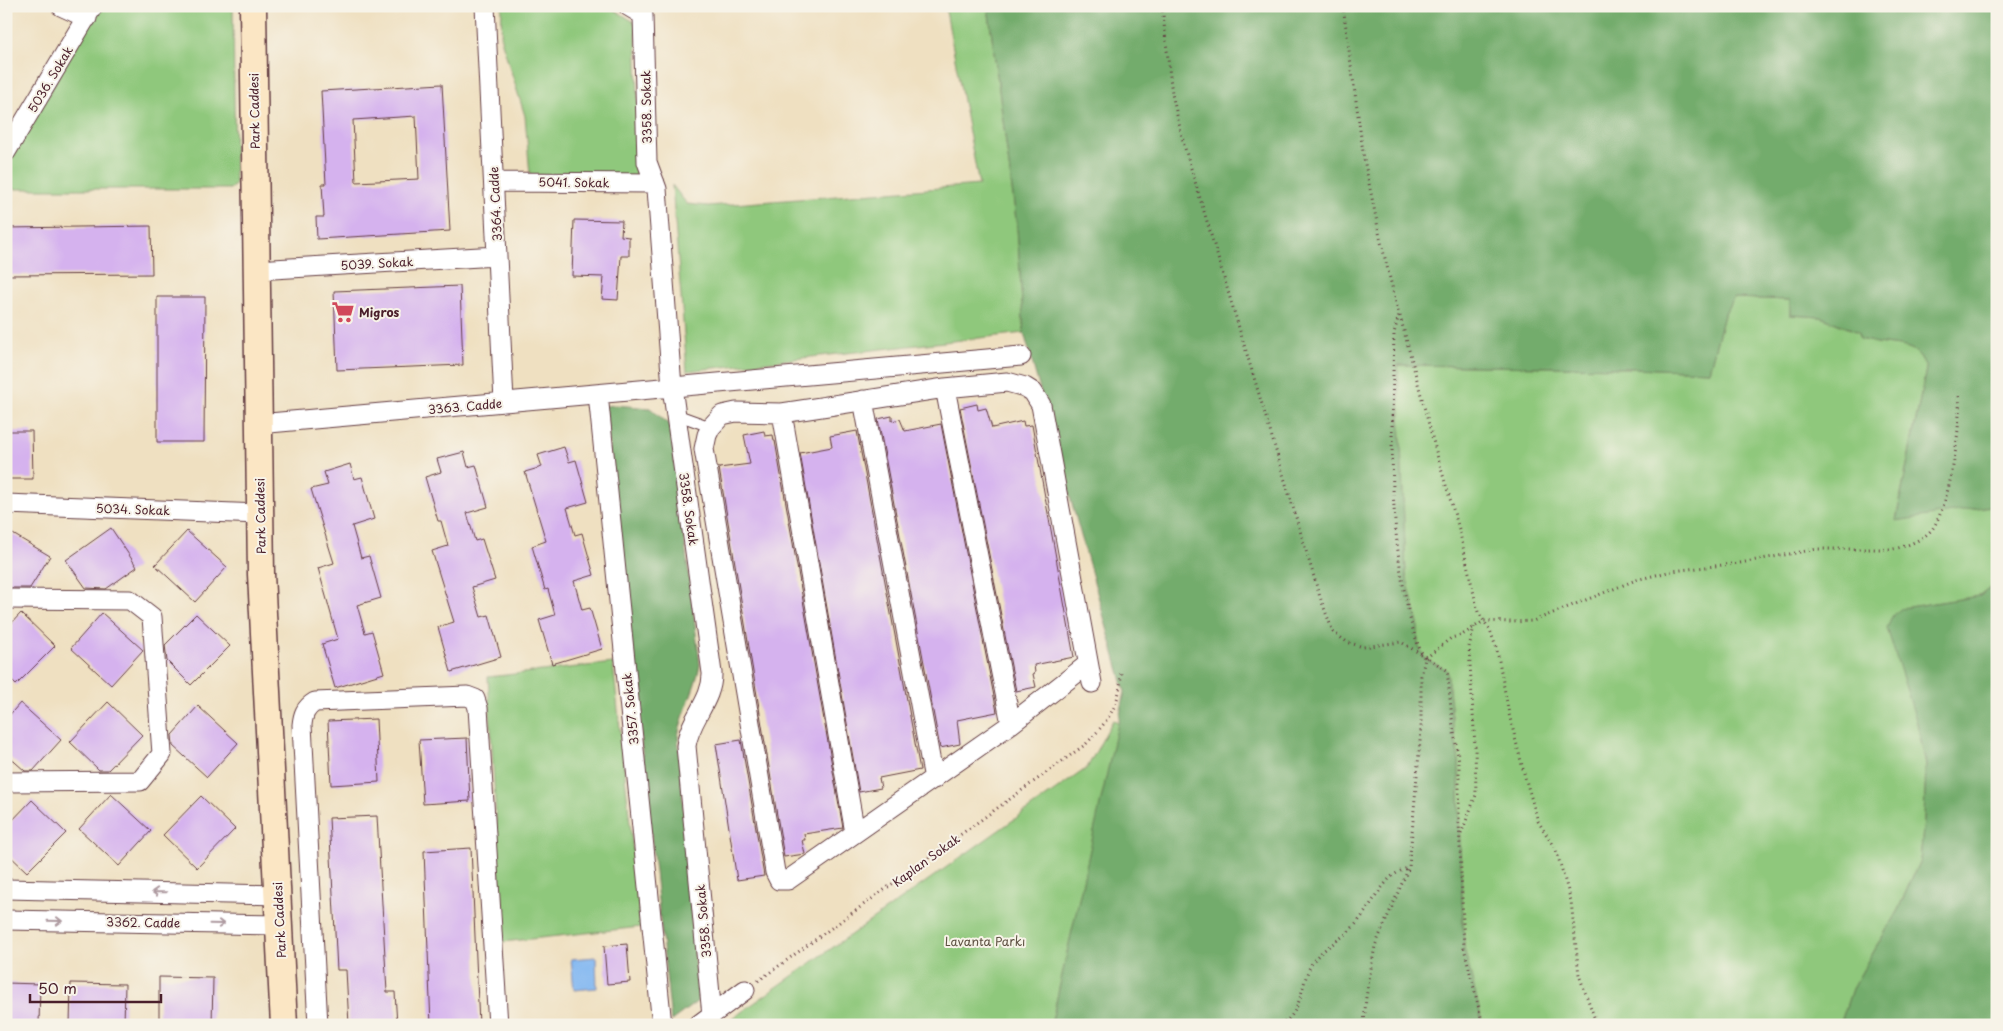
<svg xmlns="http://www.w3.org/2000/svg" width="2003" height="1031" viewBox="0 0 2003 1031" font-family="'Playpen Sans',sans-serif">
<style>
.green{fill:#8fc87c;stroke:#6c7454}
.forest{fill:#73ac6c;stroke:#5e664c}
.water{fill:#82b7f1;stroke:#666b8e}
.building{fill:#d5b2ee;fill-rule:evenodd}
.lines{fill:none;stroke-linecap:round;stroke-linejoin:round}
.lane-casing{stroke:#633c42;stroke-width:12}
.street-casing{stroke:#633c42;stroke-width:21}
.secondary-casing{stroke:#633c42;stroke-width:29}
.path{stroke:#633c42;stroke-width:3;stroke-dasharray:1 4;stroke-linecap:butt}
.lane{stroke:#fff;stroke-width:10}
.street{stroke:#fff;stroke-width:19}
.secondary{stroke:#fbe6c4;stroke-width:26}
.oneway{stroke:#ae9aa0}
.labels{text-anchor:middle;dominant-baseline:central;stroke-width:4;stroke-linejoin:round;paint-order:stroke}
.street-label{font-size:12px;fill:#4a1f2b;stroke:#f7f3e8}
.poi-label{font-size:12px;font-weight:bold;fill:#4a1f2b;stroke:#f7f3e8;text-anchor:start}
.park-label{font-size:12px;fill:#5f5243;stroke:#f7f3e8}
</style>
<rect width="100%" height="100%" fill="#f7f3e8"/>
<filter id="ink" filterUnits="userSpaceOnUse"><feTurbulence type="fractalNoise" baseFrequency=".02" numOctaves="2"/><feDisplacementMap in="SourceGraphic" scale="10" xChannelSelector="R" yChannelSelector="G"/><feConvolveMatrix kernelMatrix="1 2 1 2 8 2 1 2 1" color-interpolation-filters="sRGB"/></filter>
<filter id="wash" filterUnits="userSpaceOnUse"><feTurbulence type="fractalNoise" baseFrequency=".0096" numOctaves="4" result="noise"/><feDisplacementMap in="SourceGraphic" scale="20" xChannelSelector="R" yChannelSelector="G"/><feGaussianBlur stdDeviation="1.12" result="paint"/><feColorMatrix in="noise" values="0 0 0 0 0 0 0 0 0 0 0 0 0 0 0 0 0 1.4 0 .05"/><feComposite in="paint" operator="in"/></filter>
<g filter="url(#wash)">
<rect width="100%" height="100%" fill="#efe0c1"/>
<!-- green -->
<path class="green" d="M99,6H233L235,185L230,189H6V167Z
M502,6H608L636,23L640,178L530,175L525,116L501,39Z
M945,6H988L1017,227L1024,333L687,371L672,185L687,204L708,206L979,185Z
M1733,298L1790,300V315L1821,317L1860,333V339C1868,341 1876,343 1884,344C1906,347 1918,345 1926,369L1896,520L1997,505L1995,584L1980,596L1902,608L1917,723L1926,764L1924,820L1920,860L1898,910L1852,989L1840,1025H1483L1464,948L1459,821V761L1453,727L1447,670L1425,659L1417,645L1418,624L1406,575L1398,365L1634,368L1709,371L1724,315Z
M613,663L641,927L503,942L488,677Z
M1113,720L1119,722L1051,1025H723L1087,768Z"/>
<!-- forest -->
<path class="forest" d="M988,6H1997V505L1896,521L1926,369C1918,345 1906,347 1884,344C1876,343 1868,341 1860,339L1859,332L1821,317L1790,315V300L1733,298L1724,315L1709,371L1634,368L1398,365L1406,575L1418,624V645L1425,659L1447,670L1453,727L1459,761V821L1464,948L1483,1025H1051L1125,692L1024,333L1017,227Z
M616,405L650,408L670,425L700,665C695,690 683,711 678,736L698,1001L671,1021L605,406Z
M1997,572V1025H1840L1852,989L1898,910L1920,860L1924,820L1926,764L1917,723L1887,628L1893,615L1902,608L1980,596L1995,584Z"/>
<!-- water -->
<path class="water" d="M596,957L597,988L574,990L571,959Z"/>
<g id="blocks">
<!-- building -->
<path class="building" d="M442,84L450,231L317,239L316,217H324L322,184H326L321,91ZM416,116L419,179L356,182L353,120Z
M574,220L622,221L621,236L629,237V256H621L618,300L602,299L604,277L572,276Z
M151,226L152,274L6,275V228Z
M460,286L463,365L337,370L334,291Z
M157,297H205L204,442H157Z
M977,404L978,410L986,408L992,428L1023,421L1024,426L1032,425L1074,657L1034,665L1035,673L1033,674L1036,687L1016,691L960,408Z
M892,416V421L900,419L905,431L941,424L997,712L957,720L960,744L940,748L878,419Z
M6,431H32L33,479H6Z
M764,431L765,436L773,435L774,441H775L843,828L804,834L805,840H802L805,854L784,857L719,468L750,464L744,435Z
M857,431L920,770L879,778L881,788L859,792L800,453L832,447L830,436Z
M564,447L569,462L576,460L588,502L567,508L575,535L582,533L594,575L574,581L582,610L590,608L602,649L552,664L539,620L555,615L548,589L545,590L532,546L546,541L525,472L542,467L538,455Z
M464,452L468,467L476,465L488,507L467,513L475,541L482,539L495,580L472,587L481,617L489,615L501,657L451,672L438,627L454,622L432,551L448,546L441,521H438L425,477L441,472L437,459Z
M350,464L354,479L362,477L374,519L352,526L361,558L369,556L381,598L357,605L365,633L372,631L384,673L335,688L322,644L338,639L318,568L334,563L311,489L328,485L324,472Z
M111,528L137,567L106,589L86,588L66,560Z
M6,530L50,556L30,588H12L6,585Z
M187,531L227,567L195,602L155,565Z
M21,613L55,646L16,685L6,675V629Z
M102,613L143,650L111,685L71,648Z
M196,614L230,646L191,685L167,661L165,645Z
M108,702L142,735L108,770H99L70,742Z
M20,703L61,740L33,771H25L6,754V719Z
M198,706L238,743L207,777L173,746L172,735Z
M376,719L379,782L331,785L328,721Z
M467,738L470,801L423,804L419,740Z
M741,740L764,876L737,880L716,744Z
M111,794L151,831L119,866L79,829Z
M201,796L235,829L197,868L163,835Z
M32,800L66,833L27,872L6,852V827Z
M377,816L387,992H395L397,1025H349L346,970H337L329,818Z
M471,848L479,1025H431L424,851Z
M627,944L630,982L607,984L604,946Z
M159,977L213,978L212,1025H159Z
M6,983L40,984L39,1025H6Z
M71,983L125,984L124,1025H70Z"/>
</g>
</g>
<g filter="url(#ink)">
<use href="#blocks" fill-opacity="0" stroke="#633c42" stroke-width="1"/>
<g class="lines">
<defs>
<path id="lane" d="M675,414L711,427"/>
<path id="street" d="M61,6L87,18
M485,6L504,402
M628,6L643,15L647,162L657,189L672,387L712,673C713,700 689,720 686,746L712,1015
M6,152L93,6
M494,182L655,183
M256,270L497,256
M945,388L1011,724
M598,394L662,1025
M863,400L934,779
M782,413L855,833
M258,424L1021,356
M6,504L260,514
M6,599L130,600L152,617L162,754L140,781L6,782
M1088,664L1011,724L788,880H779L775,872L704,449L707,435L711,427L722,415L736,412L782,413L945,388L1007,382L1025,387L1033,392L1041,405L1092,683
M6,889L278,895
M6,920L279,925
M318,1025L302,725C303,715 305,708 315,702L467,696L475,699L478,708L498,1025
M698,1025L745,990"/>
<path id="secondary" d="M253,6L261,574L284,1025"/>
</defs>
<!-- lane casing -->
<use href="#lane" class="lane-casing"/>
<!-- street casing -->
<use href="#street" class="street-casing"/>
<!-- secondary casing -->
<use href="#secondary" class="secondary-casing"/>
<!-- path -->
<path class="path" d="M1162,6L1172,94L1184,145L1320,597L1333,632L1347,642L1363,647L1401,642L1447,670L1453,727L1459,761V821L1464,948L1483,1025
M1343,6L1364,159L1381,242L1399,315L1394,333C1392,419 1388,505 1404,590C1409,614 1413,638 1425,659L1421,676V730L1409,867L1375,946L1366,997L1364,1025
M1400,316L1437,455L1459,529L1478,612L1490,630L1497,650L1509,714L1525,777L1538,821L1556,850L1571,901L1579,975L1597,1025
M1426,658L1451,638L1462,635L1484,621L1512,622L1533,621L1636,580L1672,571L1740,563L1817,549H1893C1906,547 1925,539 1933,528C1951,501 1961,427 1959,394
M1461,834L1476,795L1475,746L1469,647L1474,627
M758,981L1086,744C1109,720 1121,704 1121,671
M1280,1025C1303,1013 1300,985 1311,965C1318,951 1336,943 1348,932C1365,917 1374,895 1390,878C1395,873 1403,870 1409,867"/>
<!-- lane -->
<use href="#lane" class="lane"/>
<!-- street -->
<use href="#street" class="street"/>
<!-- secondary -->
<use href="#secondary" class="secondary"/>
</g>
<!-- one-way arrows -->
<defs><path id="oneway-shaft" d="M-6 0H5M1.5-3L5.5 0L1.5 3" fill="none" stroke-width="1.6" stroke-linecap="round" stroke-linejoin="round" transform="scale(1.25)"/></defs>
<g class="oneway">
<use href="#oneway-shaft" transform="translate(159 892) rotate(-179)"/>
<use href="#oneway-shaft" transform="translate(55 921) rotate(1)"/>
<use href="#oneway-shaft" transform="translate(217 924) rotate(1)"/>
</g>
</g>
<!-- icons -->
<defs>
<symbol id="supermarket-bare" viewBox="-9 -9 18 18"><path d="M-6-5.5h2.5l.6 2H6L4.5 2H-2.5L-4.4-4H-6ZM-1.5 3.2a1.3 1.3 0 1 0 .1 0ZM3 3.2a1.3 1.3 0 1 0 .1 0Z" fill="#d1495b" stroke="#f7f3e8" stroke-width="2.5" paint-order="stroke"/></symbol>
</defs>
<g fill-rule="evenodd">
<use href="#supermarket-bare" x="327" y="296" width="32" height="32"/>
</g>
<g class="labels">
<!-- street labels -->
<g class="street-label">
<text transform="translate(50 79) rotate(-59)">5036. Sokak</text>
<text transform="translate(646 107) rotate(-91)">3358. Sokak</text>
<text transform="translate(254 111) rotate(-91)">Park Caddesi</text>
<text transform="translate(574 182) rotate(1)">5041. Sokak</text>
<text transform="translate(495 204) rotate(-93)">3364. Cadde</text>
<text transform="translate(377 263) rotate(-3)">5039. Sokak</text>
<text transform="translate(465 406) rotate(-5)">3363. Cadde</text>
<text transform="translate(133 509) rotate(2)">5034. Sokak</text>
<text transform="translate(689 509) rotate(82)">3358. Sokak</text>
<text transform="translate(260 516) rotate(-91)">Park Caddesi</text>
<text transform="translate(630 709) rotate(-96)">3357. Sokak</text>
<text transform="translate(926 860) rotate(-36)">Kaplan Sokak</text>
<text transform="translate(279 920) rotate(-93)">Park Caddesi</text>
<text transform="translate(703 921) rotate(-95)">3358. Sokak</text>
<text transform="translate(143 922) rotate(1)">3362. Cadde</text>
</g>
<!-- poi labels -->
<g class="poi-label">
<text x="359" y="312">Migros</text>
</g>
<!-- park labels -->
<g class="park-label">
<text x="985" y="941">Lavanta Parkı</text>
</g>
</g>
<!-- margin -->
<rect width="2003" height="1031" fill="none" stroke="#f7f3e8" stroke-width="25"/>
<!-- scale -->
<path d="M30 994v8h131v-8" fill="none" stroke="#4a1f2b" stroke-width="2.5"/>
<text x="38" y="994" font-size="15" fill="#4a1f2b" stroke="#f7f3e8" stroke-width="4" paint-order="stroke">50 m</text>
</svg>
